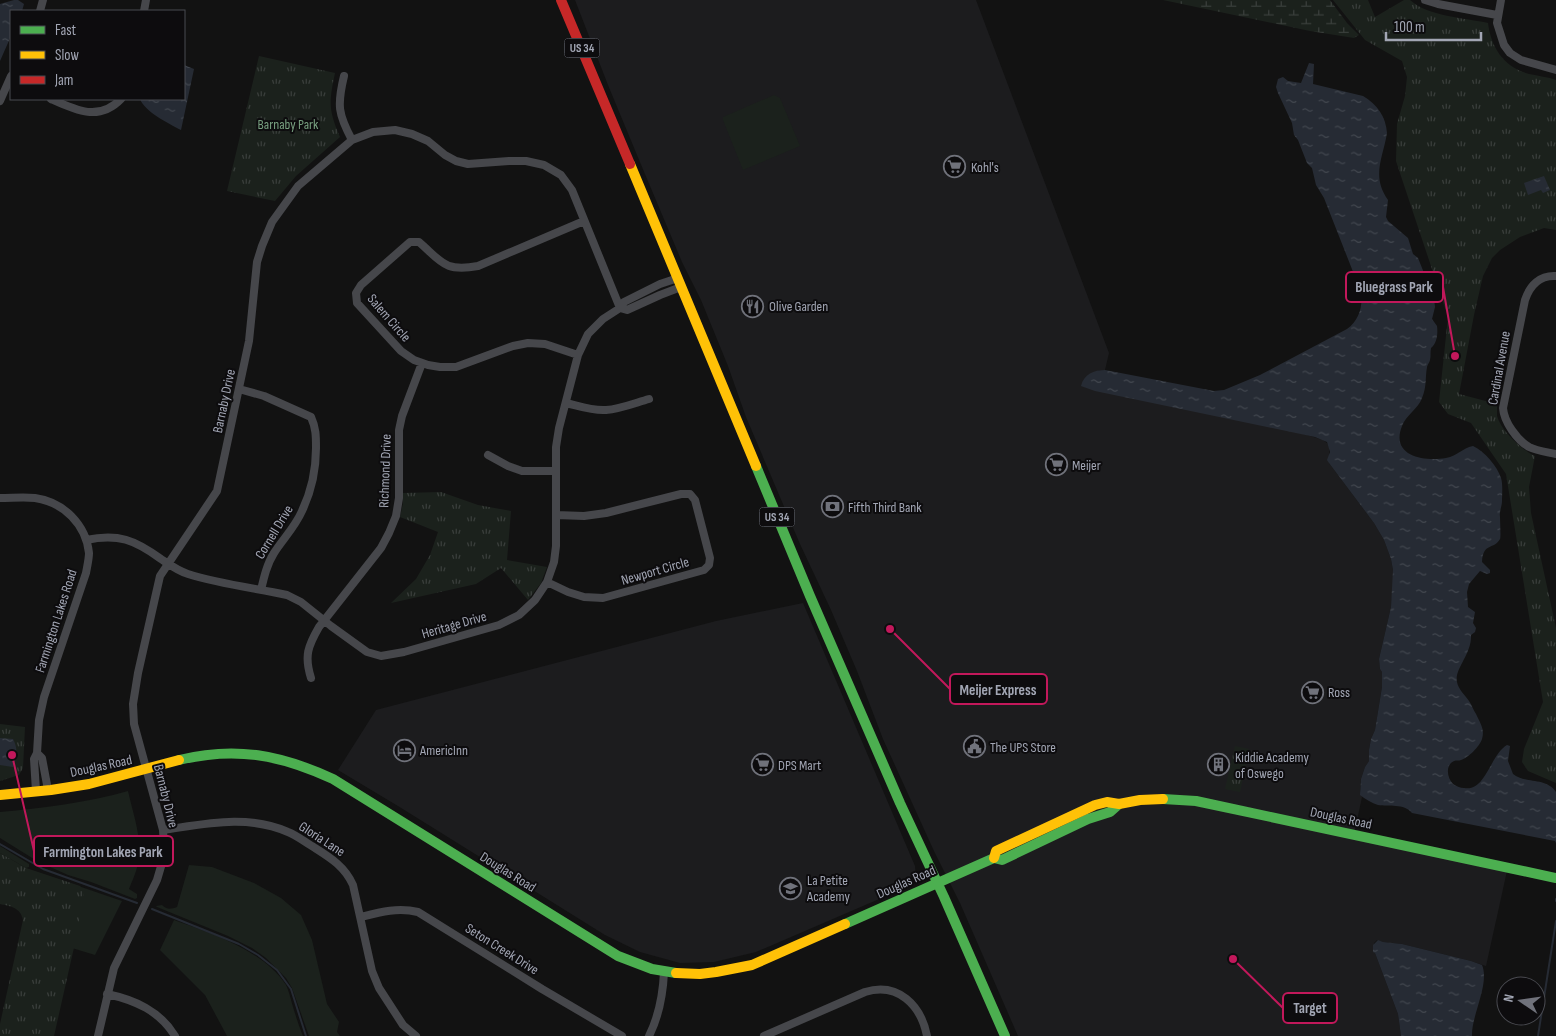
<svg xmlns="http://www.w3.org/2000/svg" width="1556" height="1036" viewBox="0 0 1556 1036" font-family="'Sofia Sans Condensed',sans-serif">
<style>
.built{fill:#1c1c1e}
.green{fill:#1b211c}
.wetland{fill:url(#wetland-marsh)}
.park{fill:url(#park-tufts)}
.water{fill:url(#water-ripples)}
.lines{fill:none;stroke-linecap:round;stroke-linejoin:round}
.stream{stroke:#262b34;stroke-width:2}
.street{stroke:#46474b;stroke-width:8}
.fast{stroke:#4caf50;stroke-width:10}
.slow{stroke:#ffc107;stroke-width:10}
.jam{stroke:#c62828;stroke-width:10}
.labels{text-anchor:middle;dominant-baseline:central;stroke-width:4;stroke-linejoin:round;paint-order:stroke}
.shield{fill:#0d0c0e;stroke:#757882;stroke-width:1}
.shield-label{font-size:12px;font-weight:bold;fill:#a2a6b4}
.park-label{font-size:14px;fill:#78a080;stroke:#0d0c0e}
.poi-label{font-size:14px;fill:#a2a6b4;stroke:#0d0c0e;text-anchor:start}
.street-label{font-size:14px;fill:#a2a6b4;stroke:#0d0c0e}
.leader{fill:none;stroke:#c2185b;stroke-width:2}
.callout-dot{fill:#c2185b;stroke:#0d0c0e;stroke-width:2}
.callout{fill:#0d0c0e;stroke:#c2185b;stroke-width:2}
.callout-label{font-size:15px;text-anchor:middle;font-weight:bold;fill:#a2a6b4}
</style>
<defs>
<pattern id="wetland-marsh" width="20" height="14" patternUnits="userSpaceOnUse" patternTransform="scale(1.25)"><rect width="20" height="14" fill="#1b211c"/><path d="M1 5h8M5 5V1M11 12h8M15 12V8" fill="none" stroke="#393e3b"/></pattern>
<pattern id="park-tufts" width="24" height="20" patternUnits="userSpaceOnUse" patternTransform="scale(1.25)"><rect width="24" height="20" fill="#1b211c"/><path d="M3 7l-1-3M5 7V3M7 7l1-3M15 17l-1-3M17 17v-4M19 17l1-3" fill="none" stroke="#393e3b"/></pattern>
<pattern id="water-ripples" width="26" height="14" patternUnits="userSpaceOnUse" patternTransform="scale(1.25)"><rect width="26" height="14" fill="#262b34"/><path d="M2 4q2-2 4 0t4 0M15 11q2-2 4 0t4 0" fill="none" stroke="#42474f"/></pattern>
</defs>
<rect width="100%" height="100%" fill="#121212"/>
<!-- built -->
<path class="built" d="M575,0H976L1109,353L1105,370H1098L1323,440L1327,443L1329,447V463L1374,523L1384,540L1391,559L1393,570V585L1391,607L1379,659L1380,669L1382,672V687L1375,730L1371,739L1369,750V761L1365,767L1361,779L1360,791L1362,797L1353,839L1507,871L1486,966L1471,961L1402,944L1383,942L1377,940L1374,943L1375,953L1398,1014L1401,1036H1018L960,903L934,851L883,739L857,671L831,610L800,544L746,417L728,366L701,300L682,262L637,155L608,85Z
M803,603L915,866L916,877L907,887L756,952L714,962L680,963L640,952L605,935L398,806L338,770L376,710L716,621Z"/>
<!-- green -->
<path class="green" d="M774,95L780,98L800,146L743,170L723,120V117Z
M128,791C133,814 143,839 138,864C136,873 132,881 129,889L137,894V898L135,899L91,882L68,875L37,861L0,838V812C43,808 86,803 128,791Z
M0,846L29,864V867L26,868L0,853Z
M189,865L212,867L254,883L281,898L301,915L312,940L327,1004L339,1022L337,1032L340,1036H309L292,988L286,978L266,958L252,948L228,936L157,907L156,906L162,905C167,910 171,909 177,907Z
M61,880L122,901L95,955L72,948Z
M174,920C211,933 263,950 286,985C289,991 291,1000 293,1007C296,1017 299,1026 303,1036H227L205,995L160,950Z"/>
<!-- wetland -->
<path class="wetland" d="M1163,0H1330L1347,23L1359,35L1354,38L1310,31Z"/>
<!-- park -->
<path class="park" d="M1333,0H1368L1375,17L1404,0H1410C1427,16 1465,18 1488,23C1491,48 1504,67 1529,74C1538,76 1548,77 1556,80V230L1544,228L1520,237L1500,250L1492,258L1483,276L1474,315L1459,394L1497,404C1497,407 1497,412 1497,416C1501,431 1522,450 1535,456L1529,487L1531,513L1556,628V783L1528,771L1522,762L1524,749L1543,702L1506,474L1471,423L1448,414L1439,402L1448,317L1396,161L1397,124L1405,96L1407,77L1402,61L1365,40Z
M259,56L335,73C329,101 328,110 340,137L296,176L275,201L227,191Z
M441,492L478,505L511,511L507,560L547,567L541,583L528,600L501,568L476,584L391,603L416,579L430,555L438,532L400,517L403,503V493Z
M0,724L25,727L23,768L19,775L0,781Z
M1235,746L1249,749L1240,792L1225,789Z
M0,853L26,868L80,886L84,891L75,943L54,1036H0V1024L23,920C21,908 11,906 0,904Z"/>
<!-- water -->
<path class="water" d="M14,0H18L24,4L22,11H11V36L0,61V4Z
M1309,63L1314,64L1313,84L1363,96C1377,104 1386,117 1387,133C1383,158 1371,176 1388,200L1386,217L1388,221L1408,238L1413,254L1418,258L1434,298L1435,307L1432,319L1437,326C1438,334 1437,343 1431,348C1430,352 1431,356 1430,360C1430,361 1427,366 1427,367C1425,378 1427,386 1422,398C1418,409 1406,415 1402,426C1390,456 1424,462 1446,458C1458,456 1462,448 1473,446C1485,452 1497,466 1501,478C1503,484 1502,495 1502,501C1502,506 1499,512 1500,517C1500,520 1501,538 1500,539C1494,550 1483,542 1482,562L1490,570V573L1487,574L1480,571L1469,584L1467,592L1468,607L1475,612L1473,623L1476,628L1475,632L1471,635C1472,654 1454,669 1457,682C1458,689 1465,695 1469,701C1472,705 1473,710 1476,714C1480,723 1485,729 1482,739C1480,746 1468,758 1461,760C1459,761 1456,760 1454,761C1445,765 1447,778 1453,784C1456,786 1460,788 1464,788C1486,792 1490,755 1507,745L1510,746L1508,761L1513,774C1525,784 1546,777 1556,792V843L1555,841L1412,813C1404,803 1389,807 1378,805C1372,803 1365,799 1360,795L1361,779L1365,767L1369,761V750L1371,739L1375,730L1382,687V672L1380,669L1379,659L1391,607L1393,570L1391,559L1384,540L1374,523L1329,463L1327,460L1330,452L1327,442L1315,437L1095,391L1081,386C1084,374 1094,370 1105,370L1214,391L1224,390L1260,375L1347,329C1359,320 1363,307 1361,292L1324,198L1316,185L1312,168L1307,163L1298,140L1294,135L1292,123L1278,93L1276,87L1278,79L1283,77L1288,81L1301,83Z
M184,65L194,69L181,130C168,123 145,112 140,99H184Z
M1544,176L1550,190L1543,193L1541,190L1528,195L1524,183Z
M0,738L13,739C18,748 17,757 13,767L0,765Z
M1378,940L1383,942L1402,944L1471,961L1482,965C1490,984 1471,1016 1472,1036H1401L1398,1014L1375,953L1373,952V945Z"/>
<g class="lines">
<!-- stream -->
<path class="stream" d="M0,844L43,869L137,903
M1556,899V901
M152,909L239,944L258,955L277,970L291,989L306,1036
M1538,1036L1556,921"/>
<!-- street -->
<path class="street" d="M1425,0L1438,4L1497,15
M1501,0L1497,23L1504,45L1510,53L1521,60L1556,70
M40,11L43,0
M144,11L146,0
M344,76C337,105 338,114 352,140
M51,99C75,110 99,122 121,99
M0,101L11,76
M1556,276C1540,275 1530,285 1525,300L1503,408C1504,422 1517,440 1529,447C1537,451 1547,452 1556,454
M620,308L627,310L660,295L681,287
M578,355L545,344L528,343L513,346L456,367H440L428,365L414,360L401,351L357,303L356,293L361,285L410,242H419C442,262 444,272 478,266L584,221
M239,389L264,396L311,417C316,428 316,436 316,448C316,469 311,492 302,511C295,527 283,539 274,553C267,564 264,577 261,590
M566,403C579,406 592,411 606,410C620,409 635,403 649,399
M488,455L508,466L522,471H556
M0,498C12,498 24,497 35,498C64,502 86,525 89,553C89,559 87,567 86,573L44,697L39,720L37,753L34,759L36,791
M86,540C118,533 135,540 161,559C170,565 178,571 188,574C220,584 254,588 287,595L301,602L331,626L367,652L381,656L404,652L499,625L519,615L535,600L547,582L554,562L556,546V447L559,428L578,355L588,334L603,319L620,308L624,302L660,284L678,278
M547,582L568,592L584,597L603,598L704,570L709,565L710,558L695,500L690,494H681L606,513L584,516L556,515
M311,678C304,656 308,646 319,627L381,548L389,533L396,516L399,498V430L402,416L422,363
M37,753L42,758L48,790
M163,830C205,824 247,814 288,832C298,836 306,843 315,848C331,858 345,867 353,885L372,971L379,988L403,1025L416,1036
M361,917C380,912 398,907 418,912L542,989L622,1036
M107,994C135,1000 160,1011 175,1036
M98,1036L114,968L157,880L162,863L164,847L163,830L134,724L133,704L138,673L160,576L217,491L249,341L257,262L262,246L272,222L298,186L352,140L373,132L395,130L412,134L428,141L445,155L456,161L468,164L509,161H526L544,165L561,175L572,190L620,308
M649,1036C659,1016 663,994 664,972
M764,1036L865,992C898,982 921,1005 927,1036"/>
<!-- fast -->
<path class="fast" d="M756,466L810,596L900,803L944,897L1005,1036
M179,760C236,746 281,755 333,779L618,956L652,969L676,973
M1163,799L1196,801L1556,878
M845,924L994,858L1002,860L1088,819L1110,812L1119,804"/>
<!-- slow -->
<path class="slow" d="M630,164L756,466
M0,795L51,790L89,784L179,760
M994,858L996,851L1095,805L1107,802L1119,804L1140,800L1163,799
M676,973L700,974L716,972L752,965L845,924"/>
<!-- jam -->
<path class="jam" d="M561,0L630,164"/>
</g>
<!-- icons -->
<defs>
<symbol id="supermarket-ring" viewBox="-11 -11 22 22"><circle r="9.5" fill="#0d0c0e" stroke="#70727b" stroke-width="1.5"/><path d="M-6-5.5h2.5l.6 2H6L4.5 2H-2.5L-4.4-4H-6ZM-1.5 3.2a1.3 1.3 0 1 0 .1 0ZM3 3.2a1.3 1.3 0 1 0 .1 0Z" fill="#70727b"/></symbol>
<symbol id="restaurant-ring" viewBox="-11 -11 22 22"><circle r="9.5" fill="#0d0c0e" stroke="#70727b" stroke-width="1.5"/><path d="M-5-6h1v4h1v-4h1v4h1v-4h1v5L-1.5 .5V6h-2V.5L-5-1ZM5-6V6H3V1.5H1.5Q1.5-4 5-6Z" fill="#70727b"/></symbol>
<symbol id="bank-ring" viewBox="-11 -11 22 22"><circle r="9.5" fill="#0d0c0e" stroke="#70727b" stroke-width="1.5"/><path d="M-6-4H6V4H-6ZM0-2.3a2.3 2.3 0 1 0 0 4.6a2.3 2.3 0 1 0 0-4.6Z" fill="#70727b"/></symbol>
<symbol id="civic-ring" viewBox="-11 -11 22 22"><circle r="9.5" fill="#0d0c0e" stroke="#70727b" stroke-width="1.5"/><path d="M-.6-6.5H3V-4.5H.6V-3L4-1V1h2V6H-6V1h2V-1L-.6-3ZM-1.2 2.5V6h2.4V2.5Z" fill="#70727b"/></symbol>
<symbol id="hotel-ring" viewBox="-11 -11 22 22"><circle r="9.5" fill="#0d0c0e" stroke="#70727b" stroke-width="1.5"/><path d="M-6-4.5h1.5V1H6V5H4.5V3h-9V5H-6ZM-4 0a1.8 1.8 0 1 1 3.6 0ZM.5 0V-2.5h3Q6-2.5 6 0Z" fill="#70727b"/></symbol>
<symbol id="building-ring" viewBox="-11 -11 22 22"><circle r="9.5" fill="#0d0c0e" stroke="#70727b" stroke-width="1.5"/><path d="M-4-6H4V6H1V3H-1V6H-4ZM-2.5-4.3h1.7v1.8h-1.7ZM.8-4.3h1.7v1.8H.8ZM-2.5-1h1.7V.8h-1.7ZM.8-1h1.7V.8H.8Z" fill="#70727b"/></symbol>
<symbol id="school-ring" viewBox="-11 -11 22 22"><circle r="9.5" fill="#0d0c0e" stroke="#70727b" stroke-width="1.5"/><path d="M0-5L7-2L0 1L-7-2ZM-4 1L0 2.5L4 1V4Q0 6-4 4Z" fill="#70727b"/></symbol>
</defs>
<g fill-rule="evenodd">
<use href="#supermarket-ring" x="942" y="154" width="25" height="25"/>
<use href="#restaurant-ring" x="740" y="294" width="25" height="25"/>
<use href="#supermarket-ring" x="1044" y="452" width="25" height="25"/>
<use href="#bank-ring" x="820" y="494" width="25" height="25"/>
<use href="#supermarket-ring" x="1300" y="680" width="25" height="25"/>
<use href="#civic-ring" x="962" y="734" width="25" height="25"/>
<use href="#hotel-ring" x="392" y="738" width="25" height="25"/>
<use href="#supermarket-ring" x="750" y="752" width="25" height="25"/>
<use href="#building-ring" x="1206" y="752" width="25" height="25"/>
<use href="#school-ring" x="778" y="876" width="25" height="25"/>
</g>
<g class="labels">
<!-- shield labels -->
<g class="shield">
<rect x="564.5" y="38.5" width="35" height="19" rx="4"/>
<rect x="759.5" y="507.5" width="35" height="19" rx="4"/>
</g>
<g class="shield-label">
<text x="582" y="48">US 34</text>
<text x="777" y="517">US 34</text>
</g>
<!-- park labels -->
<g class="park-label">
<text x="288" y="124">Barnaby Park</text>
</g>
<!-- poi labels -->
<g class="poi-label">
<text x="971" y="167">Kohl's</text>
<text x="769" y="306">Olive Garden</text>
<text x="1072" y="465">Meijer</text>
<text x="848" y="507">Fifth Third Bank</text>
<text x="1328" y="692">Ross</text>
<text x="990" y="747">The UPS Store</text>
<text x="420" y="750">AmericInn</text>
<text x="1235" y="757">Kiddie Academy<tspan x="1235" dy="16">of Oswego</tspan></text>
<text x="778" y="765">DPS Mart</text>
<text x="807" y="880">La Petite<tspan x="807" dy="16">Academy</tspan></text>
</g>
<!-- street labels -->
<g class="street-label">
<text transform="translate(389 318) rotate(49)">Salem Circle</text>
<text transform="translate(1499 368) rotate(-80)">Cardinal Avenue</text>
<text transform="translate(224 401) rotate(-78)">Barnaby Drive</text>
<text transform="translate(385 471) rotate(-88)">Richmond Drive</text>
<text transform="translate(274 532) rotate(-59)">Cornell Drive</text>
<text transform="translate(655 571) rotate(-16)">Newport Circle</text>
<text transform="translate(56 621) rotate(-72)">Farmington Lakes Road</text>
<text transform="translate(454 625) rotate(-16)">Heritage Drive</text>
<text transform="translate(101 766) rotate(-12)">Douglas Road</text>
<text transform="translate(166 796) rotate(76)">Barnaby Drive</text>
<text transform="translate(1341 818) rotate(12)">Douglas Road</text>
<text transform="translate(322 839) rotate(33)">Gloria Lane</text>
<text transform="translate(508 872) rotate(32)">Douglas Road</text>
<text transform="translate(906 882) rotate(-24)">Douglas Road</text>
<text transform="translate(502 949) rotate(32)">Seton Creek Drive</text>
</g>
</g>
<!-- callouts -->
<path class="leader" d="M1455 356L1443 287M890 629L950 689M12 755L34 851M1233 959L1283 1008"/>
<g class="callout-dot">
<circle cx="1455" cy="356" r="5"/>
<circle cx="890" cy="629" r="5"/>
<circle cx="12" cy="755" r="5"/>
<circle cx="1233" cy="959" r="5"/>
</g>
<g class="callout">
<rect x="1346" y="272" width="97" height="30" rx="5"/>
<rect x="950" y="674" width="97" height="30" rx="5"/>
<rect x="34" y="836" width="139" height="30" rx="5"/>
<rect x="1283" y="993" width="54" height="30" rx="5"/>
</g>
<g class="callout-label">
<text x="1394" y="292">Bluegrass Park</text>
<text x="998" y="695">Meijer Express</text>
<text x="103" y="857">Farmington Lakes Park</text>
<text x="1310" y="1013">Target</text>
</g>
<!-- legend -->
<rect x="10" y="10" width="175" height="90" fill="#0d0c0e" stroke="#494a50"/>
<rect x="20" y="26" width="25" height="8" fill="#4caf50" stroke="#494a50"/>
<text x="55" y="35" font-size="15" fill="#a2a6b4">Fast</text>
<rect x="20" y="51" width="25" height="8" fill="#ffc107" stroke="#494a50"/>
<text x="55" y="60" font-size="15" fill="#a2a6b4">Slow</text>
<rect x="20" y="76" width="25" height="8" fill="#c62828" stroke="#494a50"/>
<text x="55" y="85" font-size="15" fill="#a2a6b4">Jam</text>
<!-- north arrow -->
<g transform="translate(1521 1001) rotate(283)"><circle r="24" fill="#0d0c0e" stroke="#494a50"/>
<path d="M0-4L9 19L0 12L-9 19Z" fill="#70727b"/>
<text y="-8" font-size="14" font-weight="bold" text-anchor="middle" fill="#a2a6b4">N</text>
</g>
<!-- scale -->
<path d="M1386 32v8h95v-8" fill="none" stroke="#a2a6b4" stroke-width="2.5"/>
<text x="1394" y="32" font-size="15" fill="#a2a6b4" stroke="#0d0c0e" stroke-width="4" paint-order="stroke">100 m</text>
</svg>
